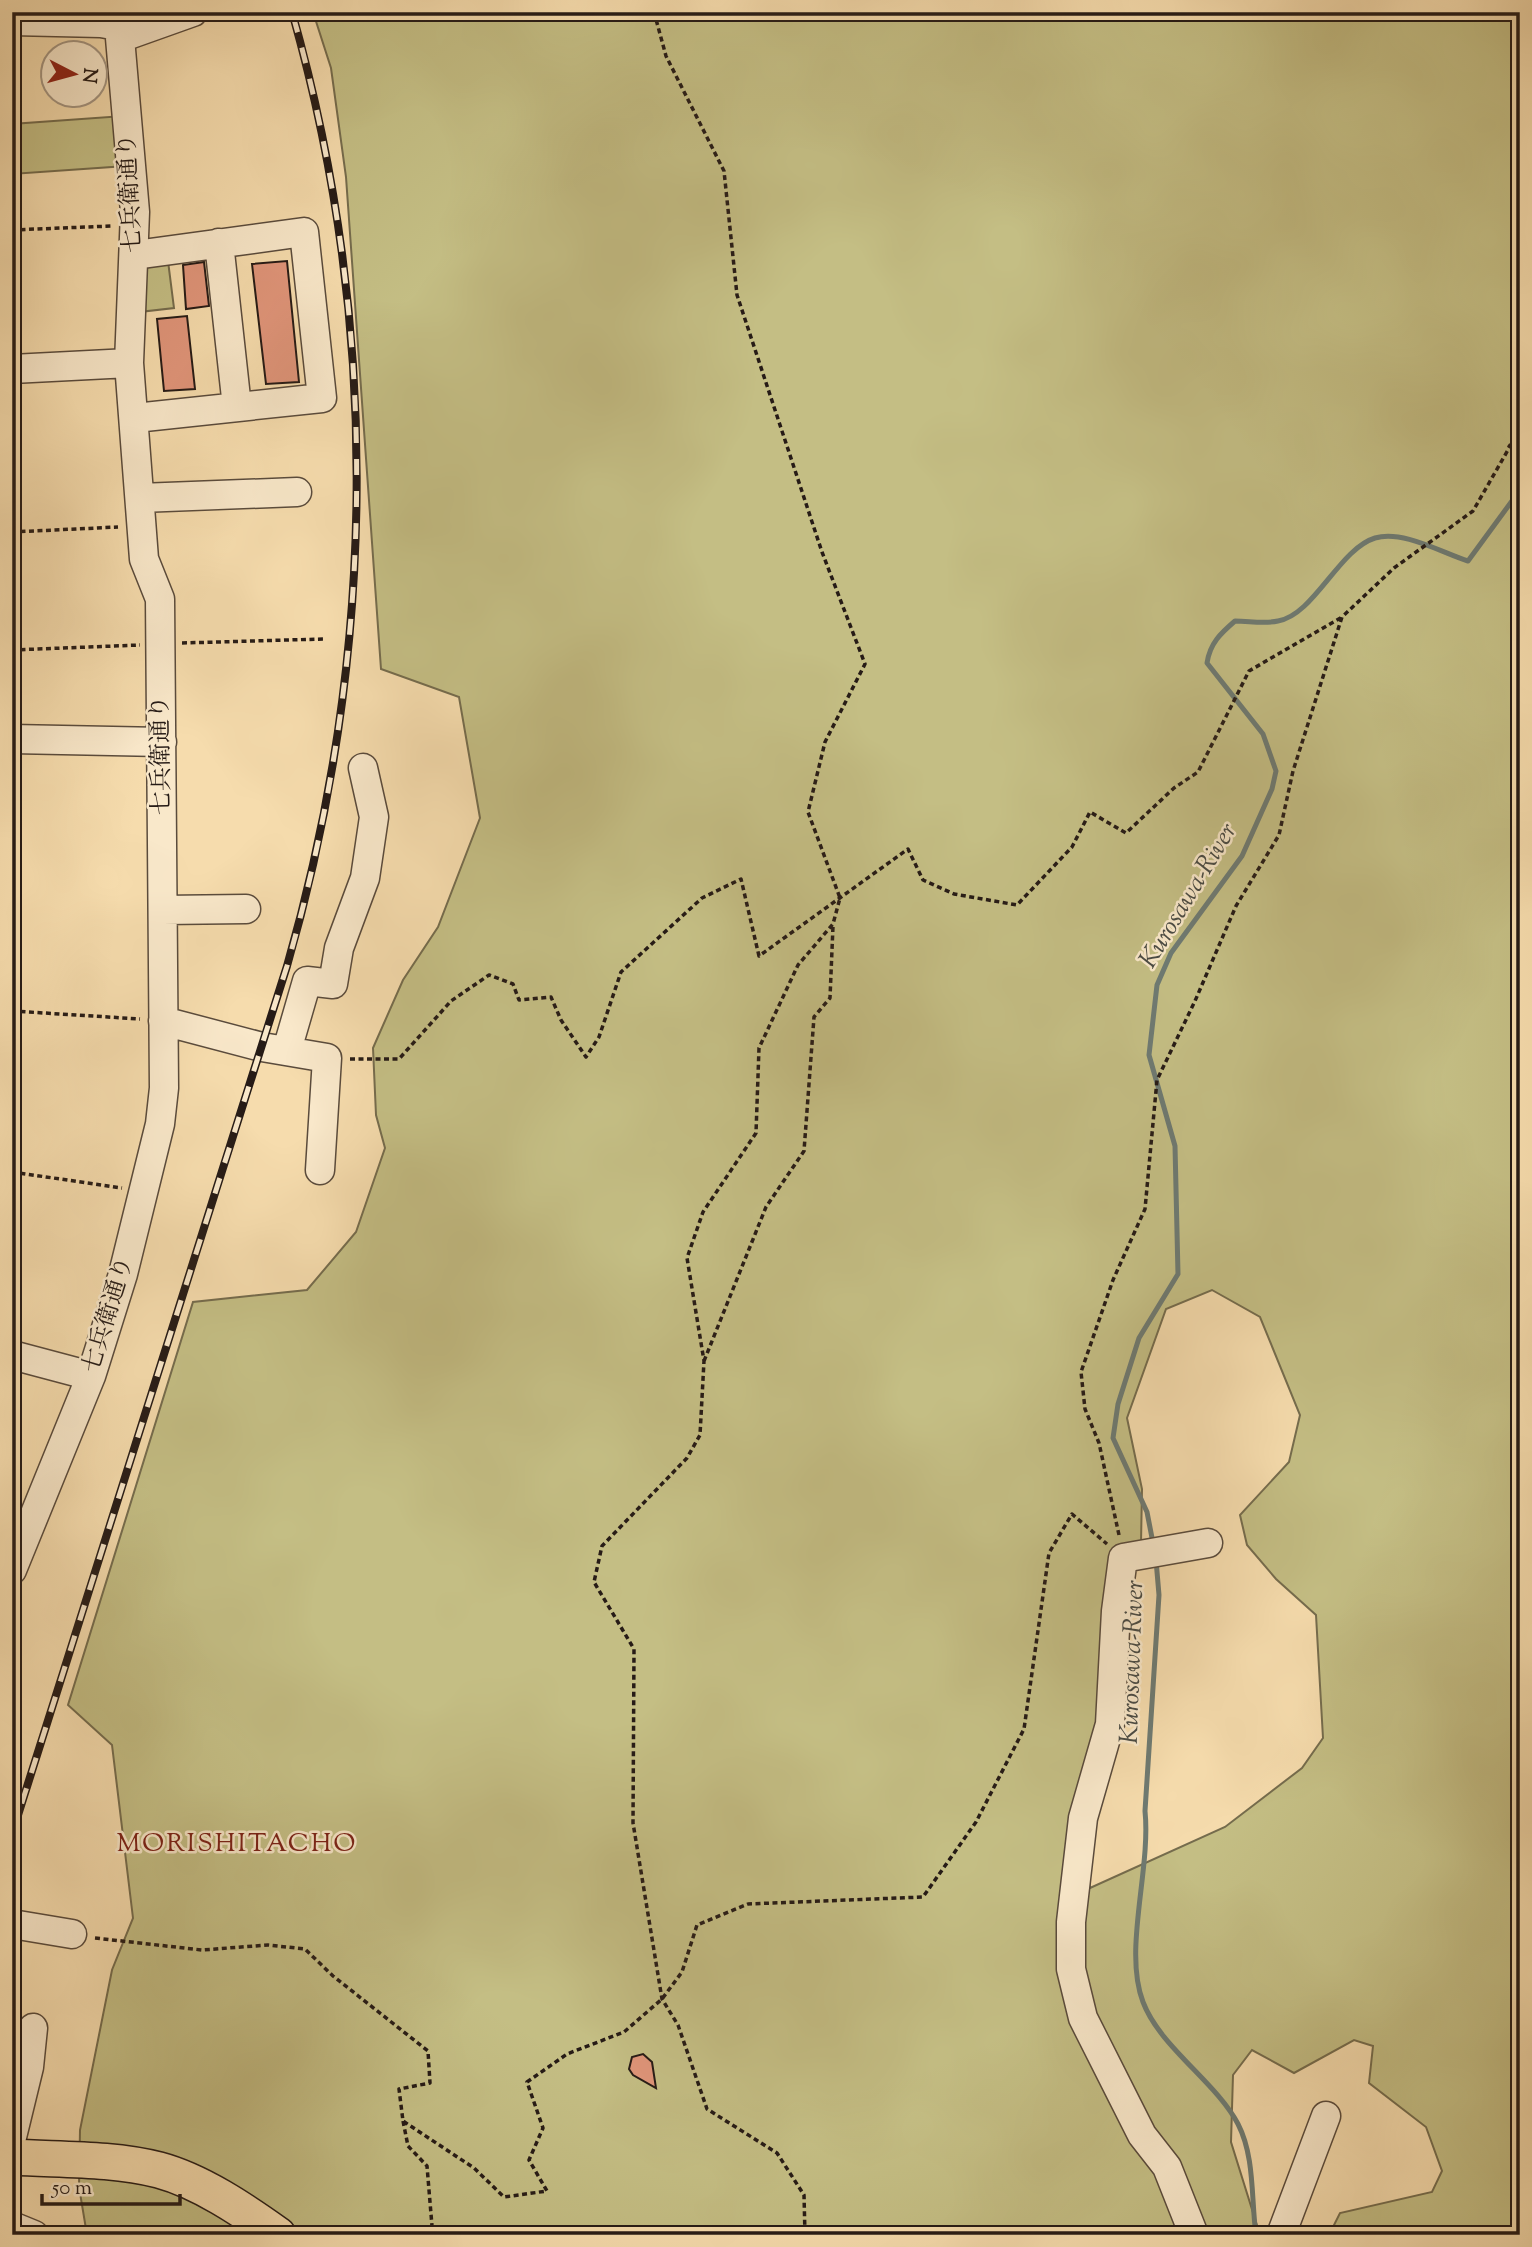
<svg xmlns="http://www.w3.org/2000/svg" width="1532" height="2247" viewBox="0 0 1532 2247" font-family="'Sorts Mill Goudy','Noto Serif JP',serif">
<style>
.green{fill:#c4be84;stroke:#756c4d;stroke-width:2;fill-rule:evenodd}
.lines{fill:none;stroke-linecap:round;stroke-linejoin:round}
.stream{stroke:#6e7a72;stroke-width:5}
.building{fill:#e0957a;stroke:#261b16;stroke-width:2}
.minor-casing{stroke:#5a4b3c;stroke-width:31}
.major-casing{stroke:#261b16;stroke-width:38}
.path{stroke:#261b16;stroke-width:3.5;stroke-dasharray:5 3.5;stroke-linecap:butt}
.minor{stroke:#f9e8ca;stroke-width:28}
.major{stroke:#f6dcad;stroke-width:35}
.rail-casing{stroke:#261b16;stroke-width:8}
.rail{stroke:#f9e8ca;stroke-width:5;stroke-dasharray:16;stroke-linecap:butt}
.labels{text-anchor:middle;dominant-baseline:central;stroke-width:5;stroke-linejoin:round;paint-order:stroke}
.street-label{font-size:24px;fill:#261b16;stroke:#f9e8ca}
.water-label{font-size:26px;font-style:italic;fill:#4a4b44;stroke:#f9e8ca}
.neighbourhood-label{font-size:26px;letter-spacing:2px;fill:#7a1f14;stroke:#f9e8ca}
</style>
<rect width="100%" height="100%" fill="#f6dcad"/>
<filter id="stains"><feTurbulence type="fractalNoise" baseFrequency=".00286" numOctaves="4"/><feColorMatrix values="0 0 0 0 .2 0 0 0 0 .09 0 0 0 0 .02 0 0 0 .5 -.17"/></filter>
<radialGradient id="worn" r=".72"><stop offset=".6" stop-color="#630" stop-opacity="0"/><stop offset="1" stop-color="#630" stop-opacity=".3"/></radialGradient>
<!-- green -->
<path class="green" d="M313,12H1520V2235H1329L1340,2213L1432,2192L1442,2171L1426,2127L1369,2083L1373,2046L1354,2040L1294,2073L1252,2050L1233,2075L1231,2142L1260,2235H87L79,2187L80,2130L112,1970L133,1918L112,1745L68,1705L193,1302L307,1290L356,1232L385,1148L376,1115L373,1048L403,980L438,927L480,818L459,697L381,669L346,177L331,68ZM1212,1290L1260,1317L1300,1415L1289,1462L1240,1515L1247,1545L1276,1579L1316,1615L1323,1738L1302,1768L1225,1827L1090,1888L1076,1817L1115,1733L1106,1594L1141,1543L1142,1489L1127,1418L1166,1309Z
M123,116L126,166L12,174V124Z
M168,261L174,308L139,312L143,263Z"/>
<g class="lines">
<!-- stream -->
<path class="stream" d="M1153,1543L1147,1512L1113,1438L1118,1404L1139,1338L1178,1274L1175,1146L1149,1055L1157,985L1171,953L1242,856L1272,789L1276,771L1263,734L1207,663C1210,643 1221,633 1235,621C1249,621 1265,624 1278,621C1314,615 1339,549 1375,538C1404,530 1442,553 1468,561L1520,490
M1156,1560L1159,1595L1145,1811C1151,1870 1123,1950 1143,2002C1160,2047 1216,2082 1238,2124C1255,2157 1251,2199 1256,2235"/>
</g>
<!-- building -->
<path class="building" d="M287,261L299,382L266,384L252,264Z
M204,262L209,306L186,309L183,265Z
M187,316L195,389L164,391L157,319Z
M643,2054L652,2062L656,2088L633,2075L629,2069L632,2057Z"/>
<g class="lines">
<defs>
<path id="minor" d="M12,21L101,23L118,26L120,38L135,212L129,363L144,559L160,599L164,1088L160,1124L123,1274L91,1376L12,1570
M120,38L193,12
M219,243L237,407
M135,255L304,232L322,398L135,418
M12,369L129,363
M140,498L297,492
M12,739L162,742
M163,910L246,909
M163,1021L262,1047L327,1058L320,1170
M287,1050L307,981L333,984L339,948L365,878L374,817L363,768
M12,1355L91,1376
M12,1924L72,1934
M12,2137L29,2067L33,2028
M12,2226L34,2235
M1194,2235L1167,2167L1142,2135L1083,2018L1071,1969V1922L1083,1818L1110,1724L1116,1611L1123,1558L1208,1543
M1281,2235L1326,2116"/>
<path id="major" d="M12,2157C60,2160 112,2158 159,2170C200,2181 243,2210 278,2235"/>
</defs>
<!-- minor casing -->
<use href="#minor" class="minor-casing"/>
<!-- major casing -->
<use href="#major" class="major-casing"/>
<!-- path -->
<path class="path" d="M654,12L666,56L724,171L737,295L822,552L865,664L825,742L808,812L840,898L833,924L798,965L759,1048L756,1133L703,1212L687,1258L704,1361L700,1435L687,1458L602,1546L594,1582L634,1649L633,1823L662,1999L678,2025L707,2109L777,2153L804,2195L805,2235
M12,230L112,226
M1508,445L1520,454
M12,532L118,527
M182,643L323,639
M12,650L140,645
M12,1011L140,1019
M350,1059H399L451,1001L489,975L513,984L519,1000L551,997L561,1020L586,1057L599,1037L621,972L702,898L741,879L759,956L908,849L923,880L954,894L1017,905L1072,847L1090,812L1126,833L1174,788L1198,772L1249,671L1342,617
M12,1172L122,1188
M704,1361L766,1207L804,1151L814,1017L830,998L833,926
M1119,1535L1099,1443L1085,1409L1081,1372L1113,1280L1145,1209L1157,1080L1195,1001L1236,906L1279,835L1293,771L1342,617L1394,568L1473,511L1520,429
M95,1938L202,1950L268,1945L305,1949L333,1976L428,2051L430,2083L399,2089L403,2121L474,2168L504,2197L547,2191L529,2160L543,2128L527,2082L567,2054L624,2032L662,1999L682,1972L697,1925L748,1904L923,1897L976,1822L1024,1729L1049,1553L1072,1514L1107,1544
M403,2121L408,2146L427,2166L432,2226L437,2235"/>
<!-- minor -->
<use href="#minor" class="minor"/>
<!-- major -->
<use href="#major" class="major"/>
<defs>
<path id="rail" d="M12,1834L287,966C377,653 381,326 292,12"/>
</defs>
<!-- rail casing -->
<use href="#rail" class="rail-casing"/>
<!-- rail -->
<use href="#rail" class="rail"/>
</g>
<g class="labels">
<!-- street labels -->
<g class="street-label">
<text transform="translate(131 193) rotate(-93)">七兵衛通り</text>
<text transform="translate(162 755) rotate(-91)">七兵衛通り</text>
<text transform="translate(109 1315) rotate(-73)">七兵衛通り</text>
</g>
<!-- water labels -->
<g class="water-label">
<text transform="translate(1189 896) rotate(-59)">Kurosawa-River</text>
<text transform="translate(1133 1662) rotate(-88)">Kurosawa-River</text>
</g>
<!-- neighbourhood labels -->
<g class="neighbourhood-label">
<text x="237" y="1844">MORISHITACHO</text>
</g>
</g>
<!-- margin -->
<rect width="1532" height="2247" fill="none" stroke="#f6dcad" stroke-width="42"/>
<rect x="14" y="14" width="1504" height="2219" fill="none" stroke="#261b16" stroke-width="3.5"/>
<rect x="21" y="21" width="1490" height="2205" fill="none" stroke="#261b16" stroke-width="2"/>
<!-- north arrow -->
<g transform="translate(74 74) rotate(96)"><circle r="33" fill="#f9e8ca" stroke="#a59682" stroke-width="2"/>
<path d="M0-5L12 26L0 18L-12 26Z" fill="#8f2418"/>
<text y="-10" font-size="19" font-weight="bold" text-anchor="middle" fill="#261b16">N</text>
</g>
<!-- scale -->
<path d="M42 2194v10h138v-10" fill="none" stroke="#261b16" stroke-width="3.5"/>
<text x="52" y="2194" font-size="21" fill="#261b16" stroke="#f9e8ca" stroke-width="5" paint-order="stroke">50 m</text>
<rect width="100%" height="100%" filter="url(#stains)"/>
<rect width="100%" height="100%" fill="url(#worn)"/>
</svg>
